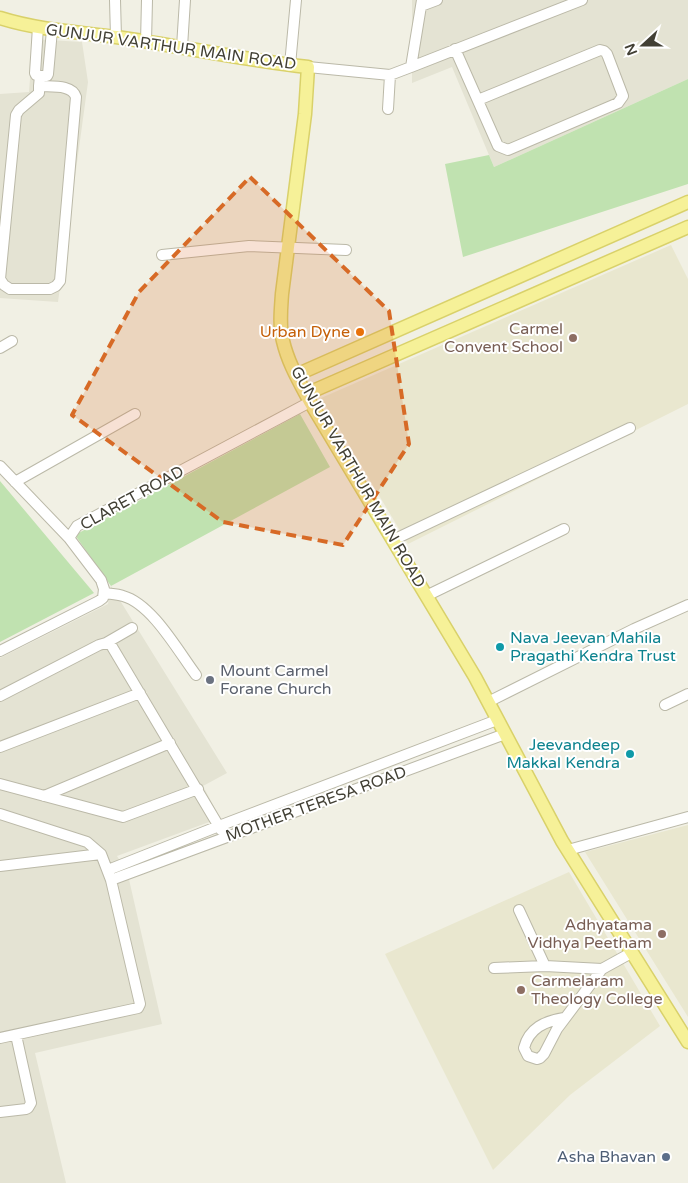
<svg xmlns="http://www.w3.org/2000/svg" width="688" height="1183" viewBox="0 0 688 1183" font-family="'Varela Round',sans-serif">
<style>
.residential{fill:#e4e3d3}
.education{fill:#e9e7cf}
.green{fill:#c0e2b0}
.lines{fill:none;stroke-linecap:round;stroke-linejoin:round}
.minor-casing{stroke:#bbb9a8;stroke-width:12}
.major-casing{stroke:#d9d16a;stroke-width:15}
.minor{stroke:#fff;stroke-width:10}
.major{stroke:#f6f198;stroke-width:12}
.marked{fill:#d76a26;fill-opacity:0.2;stroke:#d76a26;stroke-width:4;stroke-dasharray:10 6;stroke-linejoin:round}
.food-dot{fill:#e8710a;stroke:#fff;stroke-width:2}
.education-dot{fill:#8d6e63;stroke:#fff;stroke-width:2}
.culture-dot{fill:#0f9aa8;stroke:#fff;stroke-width:2}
.worship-dot{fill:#6b7280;stroke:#fff;stroke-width:2}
.service-dot{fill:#5c6f8a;stroke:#fff;stroke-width:2}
.labels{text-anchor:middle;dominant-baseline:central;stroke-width:4;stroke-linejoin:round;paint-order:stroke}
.street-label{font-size:16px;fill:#424035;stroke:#fff}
.education-label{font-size:16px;fill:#785e54;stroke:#fff;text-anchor:end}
.food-label{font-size:16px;fill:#c56008;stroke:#fff;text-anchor:end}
.culture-label{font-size:16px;fill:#0d838f;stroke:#fff;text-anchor:start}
.worship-label{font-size:16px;fill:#5b616d;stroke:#fff;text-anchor:start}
.service-label{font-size:16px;fill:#4e5e75;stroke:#fff;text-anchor:end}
</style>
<rect width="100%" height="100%" fill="#f1f0e4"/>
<!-- residential -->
<path class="residential" d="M412,0H688V79L494,167L452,67L412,83Z
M33,39L82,42L88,82L58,302L0,298V94L29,92Z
M111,586L227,773L203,786L220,818L117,856L128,875L162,1024L35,1053L66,1183H0V658L108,604Z"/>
<!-- education -->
<path class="education" d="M671,245L688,279V404L408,544L321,398Z
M688,825V1017L585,852Z
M569,872L660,1026L570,1095L493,1170L385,954Z"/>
<!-- green -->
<path class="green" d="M688,79V184L463,257L445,164L489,155L494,167Z
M300,414L330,467L111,586L75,535Z
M0,481L94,593L0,642Z"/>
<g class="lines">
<defs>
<path id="minor" d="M115,0L116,37
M421,6L437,0
M38,27L35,73L36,75L40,76L39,86
M146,42L147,0
M182,47L185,0
M455,49L498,146L508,150L618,103L623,96L607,54L604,51L600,50L478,100
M290,65L296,0
M308,67L390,75L411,67L422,0
M411,67L582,0
M40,76H47L48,74L52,30
M39,86C51,87 72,84 76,97L60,281L56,286L50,289H10L4,285L0,279L16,115L19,110L39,93Z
M388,109L390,75
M162,255L249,246L346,250
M0,348L12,341
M0,466L69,538
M15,482L135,414
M393,540L630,428
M104,593C110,594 117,594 123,596C152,604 178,651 196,675
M426,596L564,529
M106,643L132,628
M0,651L99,601L103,598L104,589L101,580L69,538L77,526L310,402
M0,696L99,645L106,643L111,645L221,830
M488,702L634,629L688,605
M665,705L688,694
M0,747L140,693
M0,784L123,817L198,789
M44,796L170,743
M0,814L87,842L101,854L111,880L140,1004L138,1008L0,1038
M568,850L688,817
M0,866L101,854
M108,870L219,826L497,720
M111,880L505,734
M519,910L545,966
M494,968L545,966L602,969L631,953
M564,1018C545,1021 529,1028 524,1048L528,1056L537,1059L540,1058L544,1054L557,1029L602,969
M0,1112L26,1109L28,1108L31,1103L16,1035"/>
<path id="major" d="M0,18C38,30 77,32 116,37C180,46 244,60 308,67L305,114L282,294C281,309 279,326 283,341C288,363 300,383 310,402L475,677L562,841L688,1042
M296,375L688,202
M306,394L688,227"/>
</defs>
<!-- minor casing -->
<use href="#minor" class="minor-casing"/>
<!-- major casing -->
<use href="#major" class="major-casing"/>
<!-- minor -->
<use href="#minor" class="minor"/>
<!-- major -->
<use href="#major" class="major"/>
</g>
<!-- marked area -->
<path class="marked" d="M250,177L389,311L409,444L343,545L223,522L72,415L139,292Z"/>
<!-- markers -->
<circle class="food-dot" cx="360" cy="332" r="5"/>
<g class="education-dot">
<circle cx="573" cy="338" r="5"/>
<circle cx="662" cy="934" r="5"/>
<circle cx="521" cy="990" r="5"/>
</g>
<g class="culture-dot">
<circle cx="500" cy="647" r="5"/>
<circle cx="630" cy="754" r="5"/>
</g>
<circle class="worship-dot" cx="210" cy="680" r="5"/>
<circle class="service-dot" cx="666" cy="1157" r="5"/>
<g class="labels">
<!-- street labels -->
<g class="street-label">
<text transform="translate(171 47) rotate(8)">GUNJUR VARTHUR MAIN ROAD</text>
<text transform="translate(358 477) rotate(60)">GUNJUR VARTHUR MAIN ROAD</text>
<text transform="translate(132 498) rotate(-29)">CLARET ROAD</text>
<text transform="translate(316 804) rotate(-20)">MOTHER TERESA ROAD</text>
</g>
<!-- education labels -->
<g class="education-label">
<text x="563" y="329">Carmel<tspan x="563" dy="18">Convent School</tspan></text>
<text x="652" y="925">Adhyatama<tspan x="652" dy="18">Vidhya Peetham</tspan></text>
<text x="531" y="981" text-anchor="start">Carmelaram<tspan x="531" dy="18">Theology College</tspan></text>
</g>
<!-- food labels -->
<g class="food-label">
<text x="350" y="332">Urban Dyne</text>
</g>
<!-- culture labels -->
<g class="culture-label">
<text x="510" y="638">Nava Jeevan Mahila<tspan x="510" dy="18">Pragathi Kendra Trust</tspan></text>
<text x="620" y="745" text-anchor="end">Jeevandeep<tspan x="620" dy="18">Makkal Kendra</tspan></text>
</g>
<!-- worship labels -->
<g class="worship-label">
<text x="220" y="671">Mount Carmel<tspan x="220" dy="18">Forane Church</tspan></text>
</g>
<!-- service labels -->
<g class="service-label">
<text x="656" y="1157">Asha Bhavan</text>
</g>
</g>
<!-- north arrow -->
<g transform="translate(643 45) rotate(249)" stroke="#ffffff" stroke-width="4" paint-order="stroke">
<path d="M0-4L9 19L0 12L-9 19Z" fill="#424035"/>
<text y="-8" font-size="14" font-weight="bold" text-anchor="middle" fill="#424035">N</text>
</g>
</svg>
